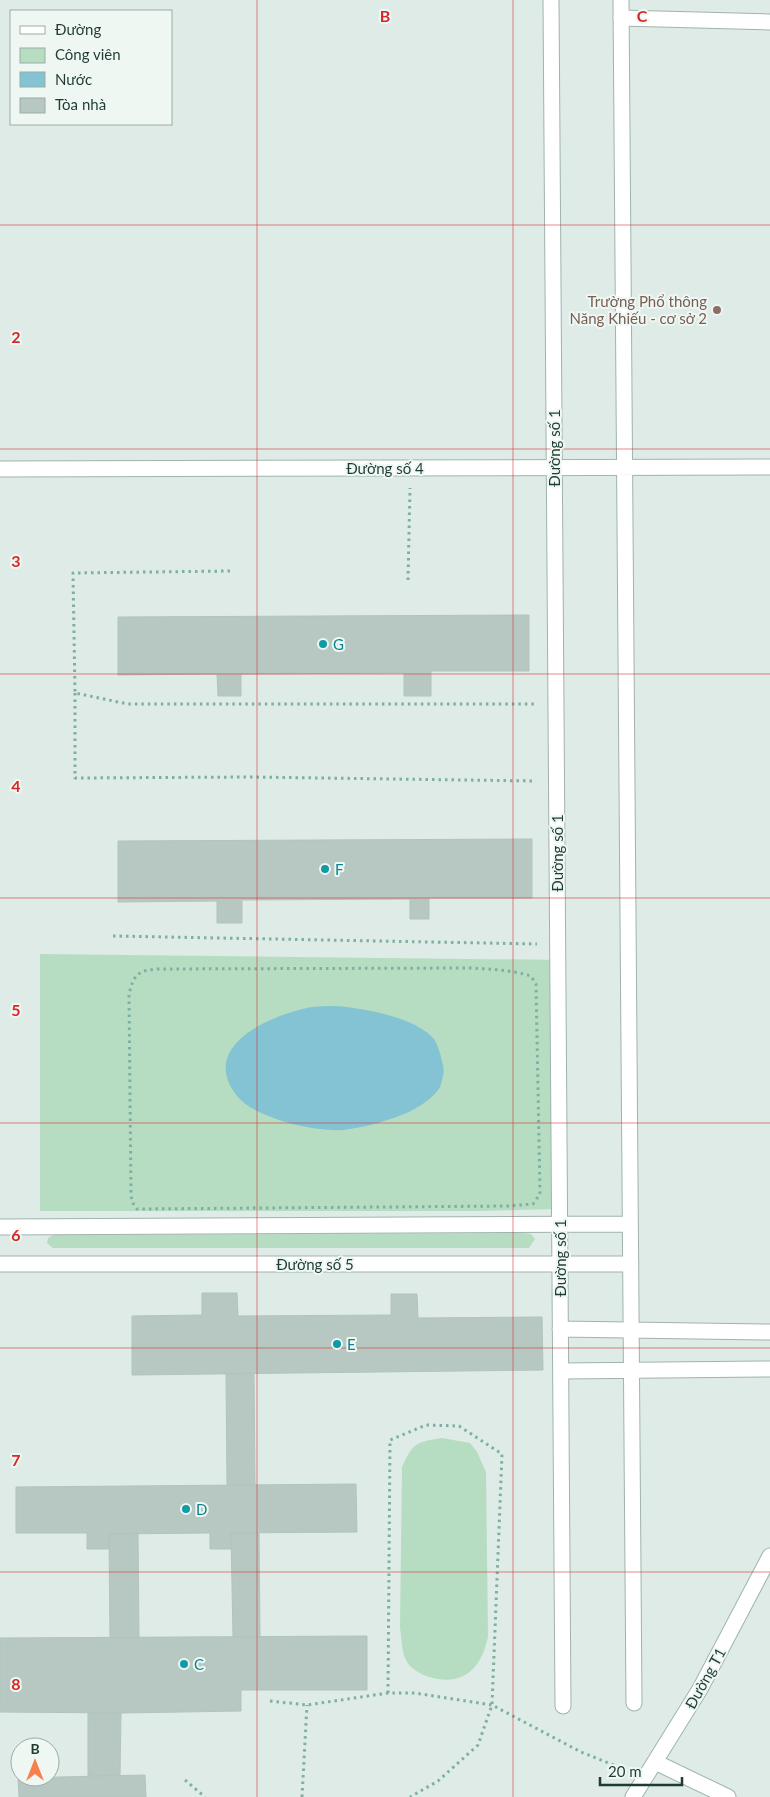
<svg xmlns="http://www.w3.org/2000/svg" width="770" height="1797" viewBox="0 0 770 1797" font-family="Lato,sans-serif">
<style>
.green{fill:#b6ddc2}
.water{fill:#83c3d3}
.building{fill:#b7c8c2;stroke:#b1c4bd}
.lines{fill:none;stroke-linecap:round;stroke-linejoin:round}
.lane-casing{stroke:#a1b3ad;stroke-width:17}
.street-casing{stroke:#a1b3ad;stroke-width:17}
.path{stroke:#7db0a2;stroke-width:3;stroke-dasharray:2.5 4;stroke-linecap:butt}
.lane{stroke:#fff;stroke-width:15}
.street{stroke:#fff;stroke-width:15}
.grid{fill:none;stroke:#d62828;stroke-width:1;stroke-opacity:0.55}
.education-dot{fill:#8d6e63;stroke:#eff7f3;stroke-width:2}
.culture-dot{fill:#0f9aa8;stroke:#eff7f3;stroke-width:2}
.labels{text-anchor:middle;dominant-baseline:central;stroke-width:4;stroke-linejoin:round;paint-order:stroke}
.education-label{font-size:15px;fill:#785e54;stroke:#eff7f3;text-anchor:end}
.street-label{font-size:15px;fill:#1f3b35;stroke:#eff7f3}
.culture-label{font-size:15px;fill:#0d838f;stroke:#eff7f3;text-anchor:start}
.grid-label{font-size:16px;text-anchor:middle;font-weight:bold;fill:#d62828;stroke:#eff7f3;stroke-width:4;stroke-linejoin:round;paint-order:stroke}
</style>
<rect width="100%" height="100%" fill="#deebe6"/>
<!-- green -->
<path class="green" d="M40,954L563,960L556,1209L480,1211H40Z
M525,1233L531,1234L535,1239L529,1248H53L47,1243L48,1238L53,1235Z
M442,1438L470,1443L477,1452L486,1472L488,1637C481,1669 463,1687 429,1677C422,1675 410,1668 407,1662C401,1652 402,1639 400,1628L402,1467C413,1443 416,1442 442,1438Z"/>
<!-- water -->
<path class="water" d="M335,1006C363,1008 415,1017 434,1039C437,1044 440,1052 441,1057C442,1063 445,1069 443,1075C442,1080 441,1086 439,1089C427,1105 405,1115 387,1120C373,1125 358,1128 343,1130C315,1132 256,1119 237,1096C197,1045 273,1014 312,1007C320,1006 328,1006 335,1006Z"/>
<!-- building -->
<path class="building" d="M529,615V671H431V696H404V673L241,674V696H218L217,674L118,675V617Z
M532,839V898H429V919H410V899L242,900V923H217V901L118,902V841Z
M202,1293H237L238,1316L391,1315V1294H417L418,1318L542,1317L543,1370L132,1375V1316L202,1315Z
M254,1373L255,1485H227L226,1374Z
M356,1484L357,1532L231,1533V1549H210V1533L109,1534V1549H87V1533H16V1487Z
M138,1533L139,1638H110L109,1534Z
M231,1533H259L260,1637H233Z
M367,1636V1690H241V1711L121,1713L0,1712V1638Z
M88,1713H121L120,1775L88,1776Z
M145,1775L146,1797H19L18,1778Z"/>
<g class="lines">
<defs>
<path id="lane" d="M621,18L770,22
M655,1762L728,1797"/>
<path id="street" d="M551,0L563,1706
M621,0L634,1703
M0,469L770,467
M0,1227L630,1224
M0,1264H631
M560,1329L770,1332
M561,1371L770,1369
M633,1797L700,1689L770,1556"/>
</defs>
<!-- lane casing -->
<use href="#lane" class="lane-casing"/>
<!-- street casing -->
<use href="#street" class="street-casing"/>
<!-- path -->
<path class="path" d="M230,571L73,573L75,693L128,704H535
M408,580L410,488
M75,693V778L250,777L536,781
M113,936L537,944
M469,968C490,969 511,970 531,976L536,984L540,1194L533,1204L508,1206L137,1209L132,1202L131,1194L129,994C134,974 138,970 159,969Z
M388,1693L390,1440L426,1425L459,1426L502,1454L492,1705L478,1745L438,1781L410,1797
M270,1701L307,1705L388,1693H415L492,1705L581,1752L626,1770
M185,1780L205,1797
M302,1797L307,1705"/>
<!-- lane -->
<use href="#lane" class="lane"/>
<!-- street -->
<use href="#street" class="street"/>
</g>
<!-- grid -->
<path class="grid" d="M257,0V1797M513,0V1797M0,225H770M0,449H770M0,674H770M0,898H770M0,1123H770M0,1348H770M0,1572H770"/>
<!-- markers -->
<circle class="education-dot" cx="717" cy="310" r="5"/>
<g class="culture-dot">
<circle cx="323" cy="644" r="5"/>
<circle cx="325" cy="869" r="5"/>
<circle cx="337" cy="1344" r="5"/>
<circle cx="186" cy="1509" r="5"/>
<circle cx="184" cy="1664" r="5"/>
</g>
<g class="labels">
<!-- education labels -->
<g class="education-label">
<text x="707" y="301">Trường Phổ thông<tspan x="707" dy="17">Năng Khiếu - cơ sở 2</tspan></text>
</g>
<!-- street labels -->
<g class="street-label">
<text transform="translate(554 448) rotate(-90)">Đường số 1</text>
<text x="385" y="468">Đường số 4</text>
<text transform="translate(557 853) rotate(-90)">Đường số 1</text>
<text transform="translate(560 1258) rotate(-90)">Đường số 1</text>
<text x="315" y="1264">Đường số 5</text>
<text transform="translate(705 1678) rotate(-61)">Đường T1</text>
</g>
<!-- culture labels -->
<g class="culture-label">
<text x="333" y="644">G</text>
<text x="335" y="869">F</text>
<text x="347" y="1344">E</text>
<text x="196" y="1509">D</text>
<text x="194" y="1664">C</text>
</g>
</g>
<g class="grid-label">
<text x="385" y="22">B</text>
<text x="642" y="22">C</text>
<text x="16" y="343">2</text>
<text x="16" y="567">3</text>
<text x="16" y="792">4</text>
<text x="16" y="1016">5</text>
<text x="16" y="1241">6</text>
<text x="16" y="1466">7</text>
<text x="16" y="1690">8</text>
</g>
<!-- legend -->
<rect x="10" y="10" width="162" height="115" fill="#eff7f3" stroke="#9caca7"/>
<rect x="20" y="26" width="25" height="8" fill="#ffffff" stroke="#9caca7"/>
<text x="55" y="35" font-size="15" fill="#1f3b35">Đường</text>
<rect x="20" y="48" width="25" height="15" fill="#b6ddc2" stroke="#9caca7"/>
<text x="55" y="60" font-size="15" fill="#1f3b35">Công viên</text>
<rect x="20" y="72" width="25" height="15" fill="#83c3d3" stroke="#9caca7"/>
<text x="55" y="85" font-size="15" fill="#1f3b35">Nước</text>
<rect x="20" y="98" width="25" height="15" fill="#b7c8c2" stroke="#9caca7"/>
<text x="55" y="110" font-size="15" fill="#1f3b35">Tòa nhà</text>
<!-- north arrow -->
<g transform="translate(35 1762)"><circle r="24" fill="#eff7f3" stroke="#9caca7"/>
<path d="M0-4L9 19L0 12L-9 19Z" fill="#f8804f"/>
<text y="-8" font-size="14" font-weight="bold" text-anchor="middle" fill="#1f3b35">B</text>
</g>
<!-- scale -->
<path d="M600 1777v8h82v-8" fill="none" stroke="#1f3b35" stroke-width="2.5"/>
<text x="608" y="1777" font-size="15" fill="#1f3b35" stroke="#eff7f3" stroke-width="4" paint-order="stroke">20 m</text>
</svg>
